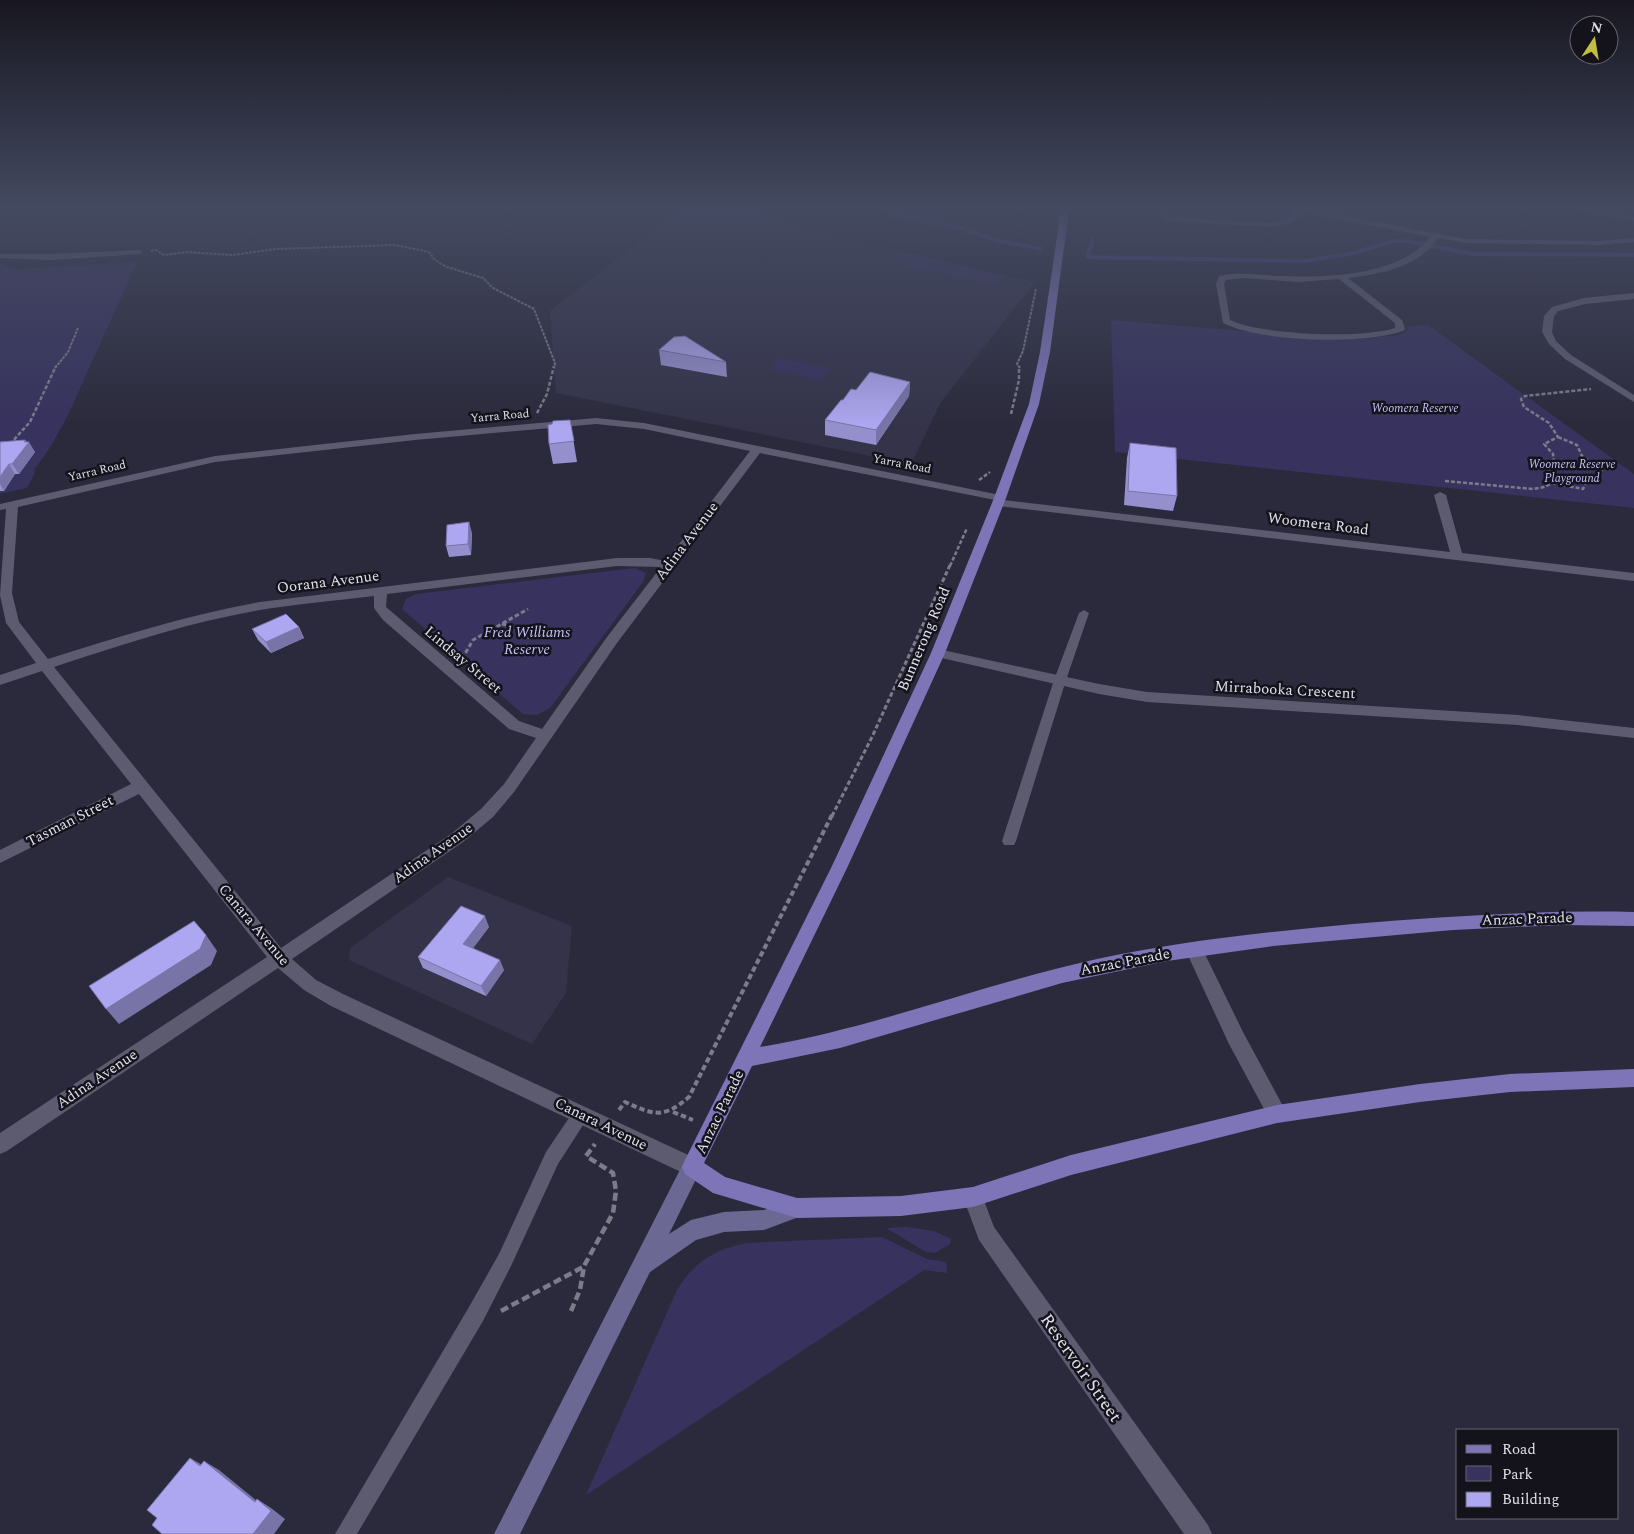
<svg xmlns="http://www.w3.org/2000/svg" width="1634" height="1534" viewBox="0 0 1634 1534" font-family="Spectral,serif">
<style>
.built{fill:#34334a}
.green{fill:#37325e}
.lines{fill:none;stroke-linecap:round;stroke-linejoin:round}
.stream{stroke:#443a7b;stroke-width:4}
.path-far4{stroke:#7c7b8a;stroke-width:2;stroke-dasharray:3 1;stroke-linecap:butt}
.path-far3{stroke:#7c7b8a;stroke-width:2.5;stroke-dasharray:4 2;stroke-linecap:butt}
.path-far2{stroke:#7c7b8a;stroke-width:3;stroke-dasharray:4.5 2.5;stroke-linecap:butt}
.path-far1{stroke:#7c7b8a;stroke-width:4;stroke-dasharray:5.5 3;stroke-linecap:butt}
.path{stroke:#7c7b8a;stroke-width:4.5;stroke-dasharray:8 4;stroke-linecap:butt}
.service{fill:#5c5b70;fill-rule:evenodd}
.minor{fill:#5c5b70;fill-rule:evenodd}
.tertiary{fill:#5c5b70;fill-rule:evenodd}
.secondary{fill:#6c6894;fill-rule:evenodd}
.primary{fill:#7d75b8;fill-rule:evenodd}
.wall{fill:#958fce}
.shaded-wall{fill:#7974a8}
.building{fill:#ada6f0;stroke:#7974a8}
.labels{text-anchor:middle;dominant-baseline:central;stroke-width:5;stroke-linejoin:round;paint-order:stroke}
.far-park-label{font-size:12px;font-style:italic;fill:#c4c0fb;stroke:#14131c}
.far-street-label{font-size:12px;fill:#e0dfeb;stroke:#14131c}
.street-label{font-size:15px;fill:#e0dfeb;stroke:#14131c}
.park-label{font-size:15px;font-style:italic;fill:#c4c0fb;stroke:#14131c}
.near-street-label{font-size:18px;fill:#e0dfeb;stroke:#14131c}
</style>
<rect width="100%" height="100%" fill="#2b2a3c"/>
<!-- built -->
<path class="built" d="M680,210H752L813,232L1035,282L941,402L911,464L556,393L550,311Z
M448,877L572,926L566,993L532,1044L349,960L350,948Z"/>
<!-- green -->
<path class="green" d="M903,252L998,274L1003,275L993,285L890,262Z
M137,262L68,415L51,446L34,470L35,473L27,488L0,494V264L18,269Z
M1111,320L1338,339H1360L1399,335L1407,331L1409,326L1428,325L1634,474V508L1115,452Z
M779,358L831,368L821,380L769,370Z
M635,568L646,573L643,582L550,708L537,715L523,714L402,609L406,599L416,594Z
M907,1227L934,1231L951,1239L950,1244L935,1253L926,1252L886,1228Z
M882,1237L927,1259L946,1262L947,1273L924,1270L586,1495L677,1290C694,1262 714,1250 746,1243Z"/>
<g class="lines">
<!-- stream -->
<path class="stream" d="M885,210L894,215L958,227L996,240L1041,249
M1093,239L1087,257L1305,261L1354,253L1393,241H1406L1473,254L1634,255"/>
<!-- path-far4 -->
<path class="path-far4" d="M151,251L156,250L164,255L187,252L233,255L276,249L395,245L429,252L435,260L447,267L483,278L493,288L534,309L555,363L554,368
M55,368L68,352L78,328
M1020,368L1017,364L1023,351L1036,289"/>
<!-- path-far3 -->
<path class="path-far3" d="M537,413L547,394L554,366
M1011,414L1019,380V366
M10,444L30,422L56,366
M979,480L990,472
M1445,481L1533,489L1545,487L1552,483L1548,471L1554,464L1553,454L1544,444L1558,437L1549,423L1524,407L1521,399L1525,396L1591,389
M1552,483L1583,489L1589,477L1599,475L1602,470L1582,456L1577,445L1558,437
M950,566L967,528"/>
<!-- path-far2 -->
<path class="path-far2" d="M502,624L522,629L531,640
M459,656L466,652L473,640L528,609
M832,816L872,737L950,565"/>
<!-- path-far1 -->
<path class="path-far1" d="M619,1110L625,1102C654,1115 663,1119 689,1097L832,815
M673,1112L693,1120"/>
<!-- path -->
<path class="path" d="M501,1311L583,1267
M571,1311L580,1290L584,1266L613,1213L616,1191L613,1173L586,1156L595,1144"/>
<!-- service -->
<path class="service" d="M1084,610L1089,613L1066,680L1016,841L1014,845H1004L1002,841L1054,680L1079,613Z
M581,1106L587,1109L589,1114L587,1119L558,1164L511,1266L483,1321L357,1534H335L469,1307L499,1254L546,1152L575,1109Z"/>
<!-- minor -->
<path class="minor" d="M1158,210H1166L1168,216L1171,217L1271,223L1289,218L1295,210H1316L1466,239L1601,241L1634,238V242L1601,245L1466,243L1438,238C1434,242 1432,247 1428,250C1408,269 1374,275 1348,278L1402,320L1405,329L1403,331C1364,345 1260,342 1223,323L1216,284L1219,276C1241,271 1262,276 1284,276C1329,278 1401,275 1430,237L1302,212L1297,219L1290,223L1271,227L1170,221L1162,219ZM1244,278L1298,282L1339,279L1395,323V328C1362,339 1261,335 1230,320L1224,284L1226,280Z
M138,250H141V254L51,260L0,258V254H51Z
M1634,293V299L1585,304L1558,311L1554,316L1552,332L1556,341L1571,355L1634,395V402L1565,359L1549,344L1542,332L1544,316L1552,307L1584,298Z
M596,418L644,423L1000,495L1004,496L1006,498L1004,500L1450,552L1434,495L1440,492L1446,495L1462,553L1634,573V581L998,506L992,503L995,500L760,453L617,643L514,792L493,817L463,842L292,959L316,980L343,994L699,1160L702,1167L699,1174L692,1177L685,1174L331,1006L304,990L278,968L7,1151L0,1154V1133L267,957L139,794L0,863V850L131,784L42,671L0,685V675L36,663L6,623L0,595L6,509L0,510V504L215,456L415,434ZM596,424L644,429L750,451L666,561L650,558H617L260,602C188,615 117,637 48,659L19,622L12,593L18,507L215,462L415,440ZM617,566L661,567L607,637L542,729L519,721L386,607L387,594ZM374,596V608L383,620L509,729L536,738L504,784L481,809L451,834L281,948L54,667C112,648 171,628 230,616C278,605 326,602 374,596Z
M938,649L1099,684L1147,692L1518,715L1634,728V738L1518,725L1147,702L1099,694L933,656L931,653L933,650Z
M1194,942L1200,944L1243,1032L1284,1108L1287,1114L1284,1120L1277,1123L1270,1120L1229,1044L1185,949L1188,944Z
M973,1187L980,1190L994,1227L1208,1525L1212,1534H1184L979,1240L963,1197L966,1190Z"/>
<!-- tertiary -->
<path class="tertiary" d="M1577,210H1596L1634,217V221Z"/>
<!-- secondary -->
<path class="secondary" d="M692,1157L699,1160L702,1167L669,1234L691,1220L724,1212L764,1210L797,1198L804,1201L807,1208L804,1215L764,1230L724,1232L696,1240L650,1272L520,1534H494L685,1160Z"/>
<!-- primary -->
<path class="primary" d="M1061,210H1069L1050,352L1039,404L1006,498L945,653L848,866L760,1047C875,1028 983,984 1097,959C1181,941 1267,932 1353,924C1447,916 1540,910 1634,912V926L1561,925L1453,930L1273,946L1167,961L1062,983L840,1048L752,1066L704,1163L725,1177L797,1198L901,1196L973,1187L1071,1155L1277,1105L1420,1084L1510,1074L1634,1069V1087L1510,1092L1420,1102L1277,1123L1071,1175L973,1207L901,1216L797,1218L713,1193L685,1174L682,1167L685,1160L832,866L931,653L994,498L1029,404L1040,352Z"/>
</g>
<!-- wall -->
<path class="wall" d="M659,350L726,362L727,377L661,365Z
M910,382L909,396L876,445L825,435V420L843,400L856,390Z
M570,420L577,462L553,464L549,444L552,424Z
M25,440L35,452L19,474H15L4,491H0V442Z
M1130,443L1177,496L1173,511L1124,505L1127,458Z
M472,533L471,555L449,557L446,546Z
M299,627L304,638L271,653L258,640L252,629Z
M489,927L473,948L504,970L486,996L423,968L418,957Z"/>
<!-- shaded-wall -->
<path class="shaded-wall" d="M910,382L909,396L876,445V430Z
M25,440L27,444L29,442L35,452L19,474L12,464Z
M9,464L15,474L4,491L0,484V477Z
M469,522L472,533L471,555L468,544Z
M299,627L304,638L271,653L266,642Z
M485,916L489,927L468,955L463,944Z
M206,935L217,951L211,965L119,1024L106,1009Z
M500,960L504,970L486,996L481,986Z
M190,1458L206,1467L200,1466Z
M204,1461L219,1470L269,1511L255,1502Z
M257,1499L271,1508L285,1519L274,1534H253Z"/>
<!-- building -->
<path class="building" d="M685,336L726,362L659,350L674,337Z
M870,372L910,382L876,430L825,420L841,400H843L851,389L856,390Z
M570,420L574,441L549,444L548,425L552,424L553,421Z
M25,440L24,442H29L12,464H9L0,477V442Z
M1130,443L1176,448L1177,496L1128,491Z
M469,522L468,544L446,546L447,525Z
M286,614L299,627L266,642L252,629Z
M461,906L485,916L463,944L500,960L481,986L418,957Z
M194,921L206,935L200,949L106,1009L89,986Z
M190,1458L200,1466L204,1461L255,1502L257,1499L271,1511L253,1534H162L152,1525L157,1518L147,1510Z"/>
<!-- sky -->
<linearGradient id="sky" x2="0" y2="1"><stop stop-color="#181721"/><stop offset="0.49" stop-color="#444a61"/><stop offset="1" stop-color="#444a61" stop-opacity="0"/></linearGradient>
<rect width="1634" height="425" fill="url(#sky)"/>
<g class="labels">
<!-- far-park labels -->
<g class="far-park-label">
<text x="1415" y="408">Woomera Reserve</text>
<text x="1572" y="464">Woomera Reserve<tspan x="1572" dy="14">Playground</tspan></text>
</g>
<!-- far-street labels -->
<g class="far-street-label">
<text transform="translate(500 416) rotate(-5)">Yarra Road</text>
<text transform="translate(902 464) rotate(11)">Yarra Road</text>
<text transform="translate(97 471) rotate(-13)">Yarra Road</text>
</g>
<!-- street labels -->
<g class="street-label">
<text transform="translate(1318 524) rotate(7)">Woomera Road</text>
<text transform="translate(687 541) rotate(-53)">Adina Avenue</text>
<text transform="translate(328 582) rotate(-7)">Oorana Avenue</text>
<text transform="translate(924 639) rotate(-67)">Bunnerong Road</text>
<text transform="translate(463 660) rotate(40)">Lindsay Street</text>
<text transform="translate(1285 690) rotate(3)">Mirrabooka Crescent</text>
<text transform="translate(70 821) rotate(-27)">Tasman Street</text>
<text transform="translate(433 853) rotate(-35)">Adina Avenue</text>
<text transform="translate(1527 919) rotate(-2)">Anzac Parade</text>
<text transform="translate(254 925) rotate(50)">Canara Avenue</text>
<text transform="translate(1125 962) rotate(-11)">Anzac Parade</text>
<text transform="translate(97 1079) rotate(-34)">Adina Avenue</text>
<text transform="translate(720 1112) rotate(-64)">Anzac Parade</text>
<text transform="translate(601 1124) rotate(26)">Canara Avenue</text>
</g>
<!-- park labels -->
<g class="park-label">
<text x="527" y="632">Fred Williams<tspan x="527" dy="17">Reserve</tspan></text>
</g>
<!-- near-street labels -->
<g class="near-street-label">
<text transform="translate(1081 1368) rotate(55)">Reservoir Street</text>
</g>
</g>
<!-- legend -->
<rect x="1456" y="1429" width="162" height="90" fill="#14131c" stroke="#66656f"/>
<rect x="1466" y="1445" width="25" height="8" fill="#7d75b8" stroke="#66656f"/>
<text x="1502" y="1454" font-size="15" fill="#e0dfeb">Road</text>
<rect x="1466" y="1466" width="25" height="15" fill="#37325e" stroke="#66656f"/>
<text x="1502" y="1479" font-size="15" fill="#e0dfeb">Park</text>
<rect x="1466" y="1492" width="25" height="15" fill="#ada6f0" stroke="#66656f"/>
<text x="1502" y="1504" font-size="15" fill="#e0dfeb">Building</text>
<!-- north arrow -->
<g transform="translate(1594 40) rotate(12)"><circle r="24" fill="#14131c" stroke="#66656f"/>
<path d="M0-4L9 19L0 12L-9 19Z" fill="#c1bd40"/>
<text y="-8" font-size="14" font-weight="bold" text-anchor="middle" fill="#e0dfeb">N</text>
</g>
</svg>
